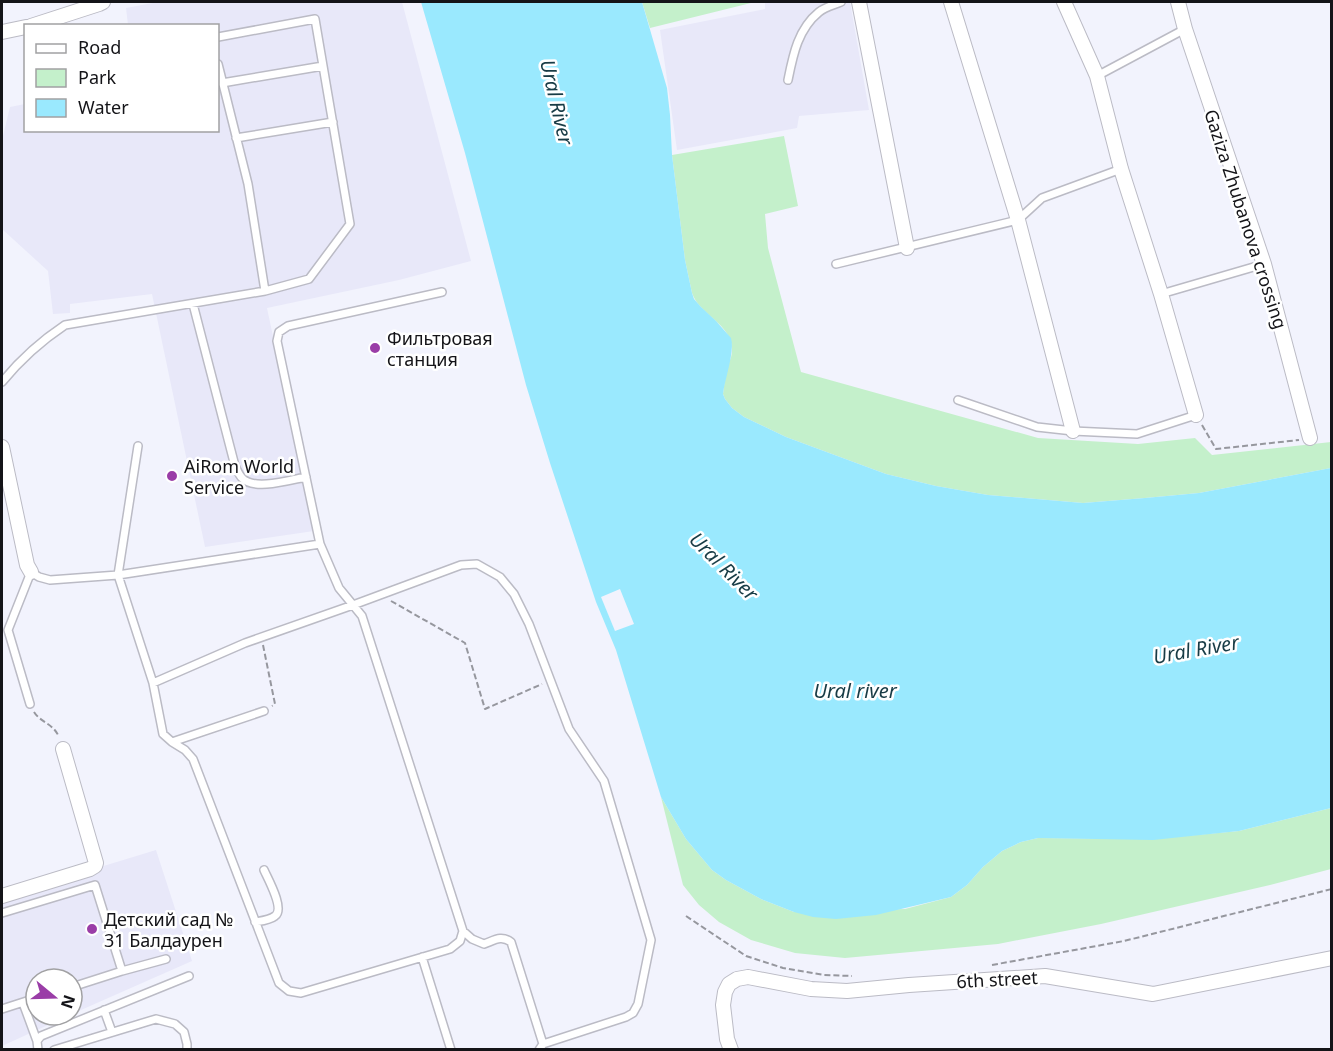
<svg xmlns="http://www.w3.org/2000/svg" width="1333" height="1051" viewBox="0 0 1333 1051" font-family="'Noto Sans',sans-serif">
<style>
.built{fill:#e8e8f9}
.green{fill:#c4f0cb}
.water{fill:#9ae9fe}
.pier{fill:#f2f3fd}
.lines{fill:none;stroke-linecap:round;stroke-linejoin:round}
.lane-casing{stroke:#bbbbc5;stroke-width:10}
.street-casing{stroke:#bbbbc5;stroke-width:16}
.path{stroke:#96979e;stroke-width:2;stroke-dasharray:6 3;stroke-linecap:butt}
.lane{stroke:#fff;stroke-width:7}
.street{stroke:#fff;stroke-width:14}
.poi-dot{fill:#9a3da7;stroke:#fff;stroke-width:2}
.labels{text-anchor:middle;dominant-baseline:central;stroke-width:5;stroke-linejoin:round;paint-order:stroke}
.street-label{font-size:18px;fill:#141418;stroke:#fff}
.poi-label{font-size:18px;fill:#141418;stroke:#fff;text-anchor:start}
.water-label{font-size:20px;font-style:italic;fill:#183c46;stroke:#fff}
</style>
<rect width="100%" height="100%" fill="#f2f3fd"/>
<!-- built -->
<path class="built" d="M158,2H402L471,261L399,280L267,308L314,531L205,547L152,294L70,304V313L53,314L48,271L2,229V140L10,107L25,104L26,130H218V26L128,25L126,8Z
M765,2H850L869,110L799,116L797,128L677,150L660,30L765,9Z
M156,850L192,961L72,1014V979H36V1015H70L2,1046V897Z"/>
<!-- green -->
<path class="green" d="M642,2H755L650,28Z
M784,136L798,206L765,214L768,248L801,372L1038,438L1138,444L1195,438L1212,455L1331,442V468L1199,493L1145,498L1083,503L988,495L936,486L886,474L786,437L744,417L732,408L725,399L723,394C724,384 726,374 728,365C730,360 732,356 732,351C733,324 700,316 692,293L685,260L672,155Z
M661,797L686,839L712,870L726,880L761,899L794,912L905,909L951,897L967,885L983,867L1002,851L1021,842L1038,838L1153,839L1239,831L1331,808V869L1270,885L1101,924L998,944L845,958L795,953L751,940L719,922L699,905L683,885Z"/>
<!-- water -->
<path class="water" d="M421,2H642L667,88L670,115L672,155L685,260L692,293L694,299L701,307L716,321L731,338C735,352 725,378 723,394L725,399L732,408L744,417L786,437L886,474L936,486L988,495L1083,503L1145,498L1199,493L1331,468V808L1239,831L1153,840L1038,838L1021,842L1002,851L983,867L967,885L951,897L876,915L836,919L813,917L794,912L761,899L726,880L712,870L686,839L661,797L616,650L596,602L550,463L526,385L465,153Z"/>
<!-- pier -->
<path class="pier" d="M620,589L634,624L615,631L601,597Z"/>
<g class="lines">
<defs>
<path id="lane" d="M218,64L248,184L265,291
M1097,76L1185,29
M788,80C793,55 798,29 819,12C825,7 834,5 841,2
M222,83L323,66
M236,138L333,122
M836,264L1018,220L1042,198L1121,169
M442,292L288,326L279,332L277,341L320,544L339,588L353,605L461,565L477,564L500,577L514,594L529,624L569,729L604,781L651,940L638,1004L633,1013L626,1017L543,1044L539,1050
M1161,294L1264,264
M193,304L235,466C237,470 239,475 242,478C254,491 290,480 306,477
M2,382C20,360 41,341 65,325L265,291L309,279L350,224L315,19L218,37
M958,400L1037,427L1073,431L1137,434L1196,415
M138,446L118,575L153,683L163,734L172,742L185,750L193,759L279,983L289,991L301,993L450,949L460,941L463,931L362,616L353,605L245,643L153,683
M30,704L8,630L31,572L39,577L50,580L118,575L320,544
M172,742L264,711
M2,913L95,885L122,971L72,987
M255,922C261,921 270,920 275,916C285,909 268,879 264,870
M463,931L472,939L484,944C495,940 501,935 511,942L543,1044
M422,957L451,1050
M122,971L166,959
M23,1003L37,1041
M2,1009L36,998
M104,1010L112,1032
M38,1050L37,1041L41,1036L189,976
M54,1050L156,1019L175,1024L184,1032L187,1044V1050"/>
<path id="street" d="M859,2L907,248
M951,2L1018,220L1073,431
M1064,2L1097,76L1121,169L1161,294L1196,415
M1178,2L1185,29L1264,264L1310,438
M31,26L99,4L103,2
M2,32L26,27
M2,447L27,565L31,572
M2,896L90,869L95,866L96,863L63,749
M731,1050L727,1039L723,1005L725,992L729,984L737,979L748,977L811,989L847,991L909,985L1045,976L1153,994L1332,958"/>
</defs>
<!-- lane casing -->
<use href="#lane" class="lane-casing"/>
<!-- street casing -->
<use href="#street" class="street-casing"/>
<!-- path -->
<path class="path" d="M1202,425L1216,449L1299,440
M391,601L465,643L485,709L542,684
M263,645L275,704L272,706
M34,712C41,723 53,723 59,737
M686,916L746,956L783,968L824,975L852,976
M992,965L1124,941L1332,889"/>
<!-- lane -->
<use href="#lane" class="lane"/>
<!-- street -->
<use href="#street" class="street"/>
</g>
<!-- markers -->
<g class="poi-dot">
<circle cx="375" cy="348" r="6"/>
<circle cx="172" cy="476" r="6"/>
<circle cx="92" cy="929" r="6"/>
</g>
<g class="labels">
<!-- street labels -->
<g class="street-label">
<text transform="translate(1246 219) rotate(72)">Gaziza Zhubanova crossing</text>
<text transform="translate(997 979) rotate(-3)">6th street</text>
</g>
<!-- poi labels -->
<g class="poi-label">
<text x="387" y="338">Фильтровая<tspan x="387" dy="21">станция</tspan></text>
<text x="184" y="466">AiRom World<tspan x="184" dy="21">Service</tspan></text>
<text x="104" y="919">Детский сад №<tspan x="104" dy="21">31 Балдаурен</tspan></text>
</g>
<!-- water labels -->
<g class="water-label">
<text transform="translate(557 102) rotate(77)">Ural River</text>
<text transform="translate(724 566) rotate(45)">Ural River</text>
<text transform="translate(1196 649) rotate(-10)">Ural River</text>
<text x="855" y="690">Ural river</text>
</g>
</g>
<!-- border -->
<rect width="1333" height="1051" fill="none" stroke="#141418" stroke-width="6"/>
<!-- legend -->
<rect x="24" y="24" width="195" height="108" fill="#ffffff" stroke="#a1a1a3" stroke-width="1.5"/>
<rect x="36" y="44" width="30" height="9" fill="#ffffff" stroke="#a1a1a3" stroke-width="1.5"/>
<text x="78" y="54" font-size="18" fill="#141418">Road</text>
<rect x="36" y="69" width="30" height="18" fill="#c4f0cb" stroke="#a1a1a3" stroke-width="1.5"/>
<text x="78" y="84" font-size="18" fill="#141418">Park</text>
<rect x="36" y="99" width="30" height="18" fill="#9ae9fe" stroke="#a1a1a3" stroke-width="1.5"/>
<text x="78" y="114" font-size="18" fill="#141418">Water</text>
<!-- north arrow -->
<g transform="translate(54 997) rotate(109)"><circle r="28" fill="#ffffff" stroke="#a1a1a3" stroke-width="1.5"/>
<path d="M0-4.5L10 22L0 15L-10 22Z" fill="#9a3da7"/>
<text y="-9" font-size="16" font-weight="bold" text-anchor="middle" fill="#141418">N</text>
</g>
</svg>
